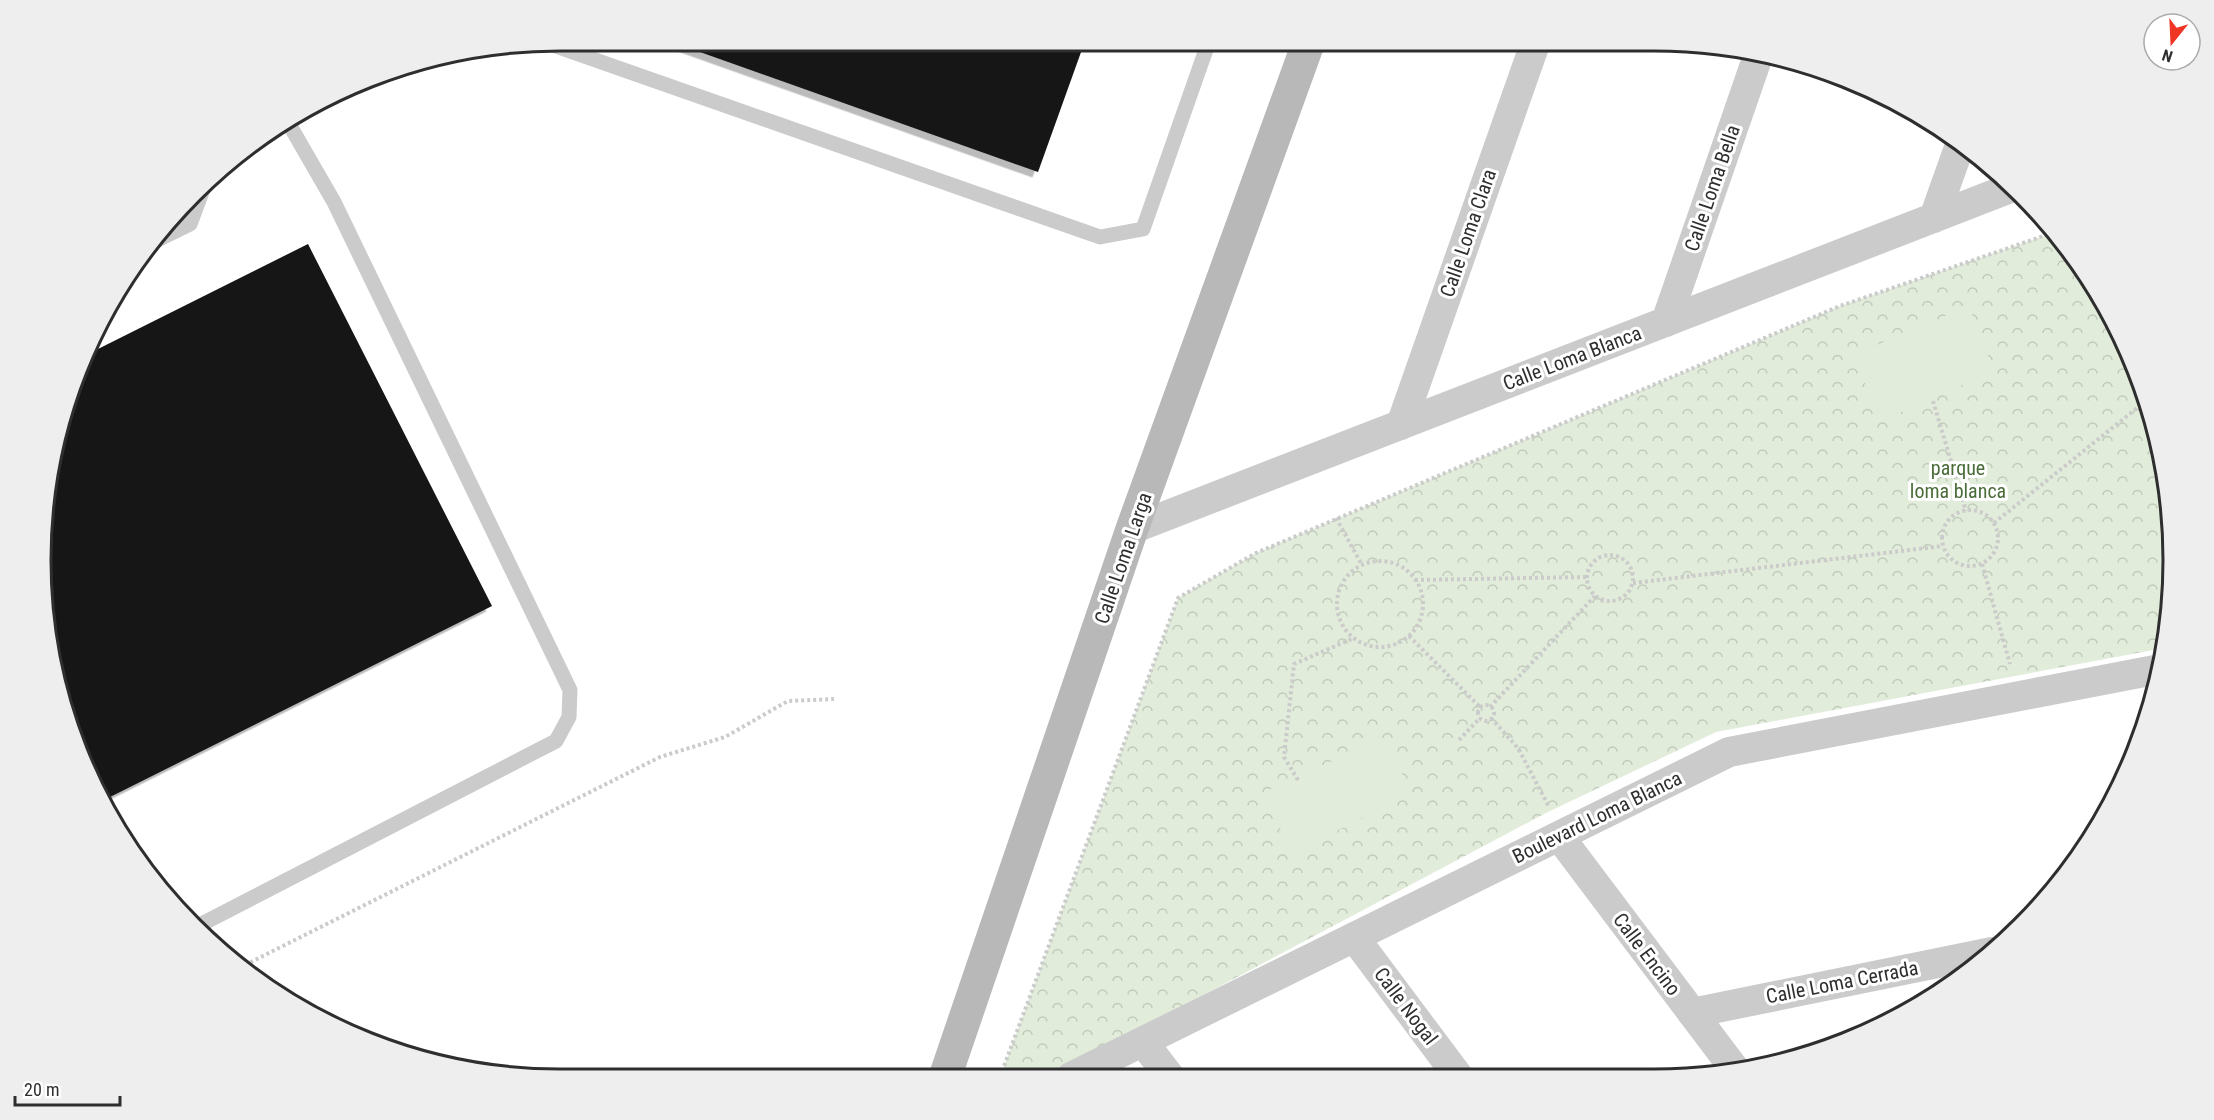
<svg xmlns="http://www.w3.org/2000/svg" width="2214" height="1120" viewBox="0 0 2214 1120" font-family="'Roboto Condensed',sans-serif">
<style>
.park{fill:url(#park-crowns)}
.pitch{fill:#e1ecda}
.building{fill:#151515;filter:url(#shadow)}
.lines{fill:none;stroke-linecap:round;stroke-linejoin:round}
.path{stroke:#cbcbcb;stroke-width:4;stroke-dasharray:3 3;stroke-linecap:butt}
.lane{stroke:#cbcbcb;stroke-width:15}
.street{stroke:#cbcbcb;stroke-width:30}
.secondary{stroke:#b8b8b8;stroke-width:33}
.labels{text-anchor:middle;dominant-baseline:central;stroke-width:6;stroke-linejoin:round;paint-order:stroke}
.street-label{font-size:20px;fill:#2e2e2e;stroke:#fff}
.park-label{font-size:20px;fill:#496c39;stroke:#fff}
.rim{fill:none;stroke:#2e2e2e;stroke-width:3}
</style>
<defs>
<pattern id="park-crowns" width="20" height="18" patternUnits="userSpaceOnUse" patternTransform="scale(1.5)"><rect width="20" height="18" fill="#e1ecda"/><path d="M2 6a3 3 0 1 1 6 0M12 15a3 3 0 1 1 6 0" fill="none" stroke="#c1cbbb"/></pattern>
<filter id="shadow"><feDropShadow dx="-5.5" dy="5.5" stdDeviation="0" flood-color="#0004"/></filter>
</defs>
<rect width="100%" height="100%" fill="#fff"/>
<!-- park -->
<path class="park" d="M2055,232L2104,300L2146,393L2169,492L2172,594L2164,648L1716,732L1546,813L1049,1077H1000L1178,598L1256,553L1840,306Z"/>
<!-- pitch -->
<path class="pitch" d="M1969,306L1994,371L1881,421L1853,355Z
M1382,739L1413,793L1294,852L1260,794Z"/>
<!-- building -->
<path class="building" d="M669,41H1085L1038,172Z
M308,244L492,606L102,801L94,790L45,628L51,458L90,353Z"/>
<g class="lines">
<!-- path -->
<path class="path" d="M1933,401L1966,511
M1942 538a28 28 0 1 1 56 0a28 28 0 1 1-56 0Z
M1336,518L1362,565
M1994,523L2147,400
M1587 578a23 23 0 1 1 46 0a23 23 0 1 1-46 0Z
M1337 604a43 43 0 1 1 86 0a43 43 0 1 1-86 0Z
M1982,564L2010,664
M1415,580L1587,577
M1633,583L1943,546
M1409,636L1480,707
M1478 713a8 8 0 1 1 16 0a8 8 0 1 1-16 0Z
M1490,707L1595,596
M1491,718L1518,748L1548,805
M1459,740L1480,718
M1298,780L1284,757L1294,664L1354,638
M245,965L660,757L725,737L788,701L834,699
M1000,1077L1178,598L1256,553L1840,306L2055,232"/>
<!-- lane -->
<path class="lane" d="M547,43L1100,237L1143,229L1209,41
M151,243L190,224L205,184
M194,928L556,741L569,717L570,690L334,202L289,124"/>
<!-- street -->
<path class="street" d="M1934,218L1961,142
M1666,322L1759,53
M1401,425L1536,41
M1132,529L2013,187
M1559,836L1736,1071
M1354,937L1458,1076
M1692,1013L1992,952
M1143,1042L1170,1077
M1071,1077L1729,752L2160,669"/>
<!-- secondary -->
<path class="secondary" d="M945,1077L1132,529L1309,41"/>
</g>
<g class="labels">
<!-- street labels -->
<g class="street-label">
<text transform="translate(1712 188) rotate(-71)">Calle Loma Bella</text>
<text transform="translate(1468 233) rotate(-71)">Calle Loma Clara</text>
<text transform="translate(1572 358) rotate(-21)">Calle Loma Blanca</text>
<text transform="translate(1123 558) rotate(-71)">Calle Loma Larga</text>
<text transform="translate(1597 817) rotate(-26)">Boulevard Loma Blanca</text>
<text transform="translate(1647 954) rotate(53)">Calle Encino</text>
<text transform="translate(1842 982) rotate(-11)">Calle Loma Cerrada</text>
<text transform="translate(1406 1006) rotate(53)">Calle Nogal</text>
</g>
<!-- park labels -->
<g class="park-label">
<text x="1958" y="468">parque<tspan x="1958" dy="23">loma blanca</tspan></text>
</g>
</g>
<!-- crop -->
<path d="M0 0H2214V1120H0ZM560 51H1654A509 509 0 0 1 2163 560V560A509 509 0 0 1 1654 1069H560A509 509 0 0 1 51 560V560A509 509 0 0 1 560 51Z" fill="#eee" fill-rule="evenodd"/>
<path class="rim" d="M560 51H1654A509 509 0 0 1 2163 560V560A509 509 0 0 1 1654 1069H560A509 509 0 0 1 51 560V560A509 509 0 0 1 560 51Z"/>
<!-- north arrow -->
<g transform="translate(2172 42) rotate(198)"><circle r="28" fill="#ffffff" stroke="#ababab" stroke-width="1.5"/>
<path d="M0-4.5L10 22L0 15L-10 22Z" fill="#ef3625"/>
<text y="-9" font-size="16" font-weight="bold" text-anchor="middle" fill="#2e2e2e">N</text>
</g>
<!-- scale -->
<path d="M15 1096v9h105v-9" fill="none" stroke="#2e2e2e" stroke-width="3"/>
<text x="24" y="1096" font-size="18" fill="#2e2e2e" stroke="#ffffff" stroke-width="4.5" paint-order="stroke">20 m</text>
</svg>
